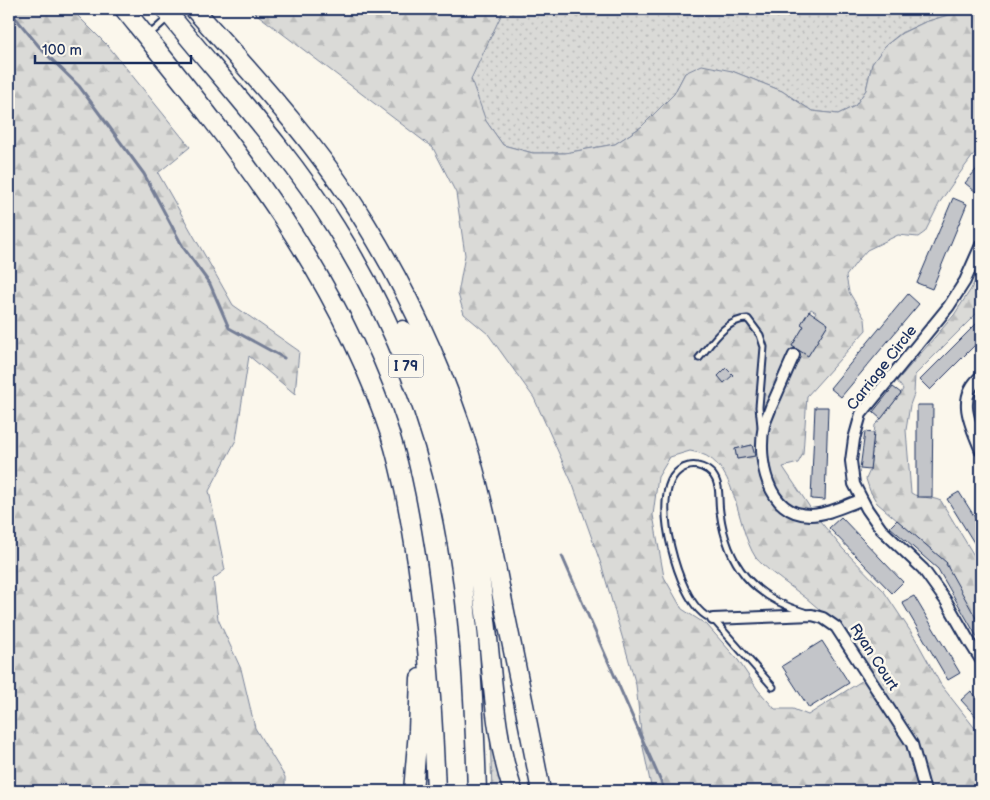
<svg xmlns="http://www.w3.org/2000/svg" width="990" height="800" viewBox="0 0 990 800" font-family="'Balsamiq Sans',sans-serif">
<style>
.grass{fill:url(#grass-dots);stroke:#7a849a}
.forest{fill:url(#forest-firs);stroke:#7a849a;fill-rule:evenodd}
.lines{fill:none;stroke-linecap:round;stroke-linejoin:round}
.stream{stroke:#747e96;stroke-width:3}
.building{fill:#c3c5c9;stroke:#1b2f5e}
.lane-casing{stroke:#1b2f5e;stroke-width:9}
.street-casing{stroke:#1b2f5e;stroke-width:14}
.highway-casing{stroke:#1b2f5e;stroke-width:21}
.lane{stroke:#fbf7ec;stroke-width:5}
.street{stroke:#fbf7ec;stroke-width:10}
.highway{stroke:#fbf7ec;stroke-width:18}
.labels{text-anchor:middle;dominant-baseline:central;stroke-width:5;stroke-linejoin:round;paint-order:stroke}
.shield{fill:#fbf7ec;stroke:#5e6b89;stroke-width:1}
.shield-label{font-size:14px;font-weight:bold;fill:#1b2f5e}
.street-label{font-size:15px;fill:#1b2f5e;stroke:#fbf7ec}
</style>
<defs>
<pattern id="grass-dots" width="8" height="8" patternUnits="userSpaceOnUse" patternTransform="scale(1.25)"><rect width="8" height="8" fill="#dadad7"/><path d="M2 2h.1M6 6h.1" fill="none" stroke="#babbbb" stroke-width="1.8" stroke-linecap="round"/></pattern>
<pattern id="forest-firs" width="22" height="20" patternUnits="userSpaceOnUse" patternTransform="scale(1.25)"><rect width="22" height="20" fill="#dadad7"/><path d="M5 1l3.5 6h-7zM16 11l3.5 6h-7z" fill="#babbbb"/></pattern>
</defs>
<rect width="100%" height="100%" fill="#fbf7ec"/>
<filter id="ink" filterUnits="userSpaceOnUse"><feTurbulence type="fractalNoise" baseFrequency=".02" numOctaves="2"/><feDisplacementMap in="SourceGraphic" scale="10" xChannelSelector="R" yChannelSelector="G"/><feConvolveMatrix kernelMatrix="1 2 1 2 8 2 1 2 1" color-interpolation-filters="sRGB"/></filter>
<g filter="url(#ink)">
<!-- grass -->
<path class="grass" d="M392,9H981V12L948,15L925,22L901,33L885,46L872,64L866,90L855,106L838,114L812,111L782,91L732,71L685,73L674,94L641,127L615,144L565,153H533L503,145L486,121Z
M490,733L504,791H492Z"/>
<!-- forest -->
<path class="forest" d="M9,9H71L109,47L190,147L158,173L233,305L299,351L295,394L249,356L236,440L209,491L225,570L213,579L218,619L241,669L255,728L285,777V791H9Z
M250,9H504L471,79L486,121L503,145L533,153H565L615,144L641,127L674,94L685,73L702,65L732,71L782,91L812,111L838,114L855,106L866,90L872,64L885,46L902,33L925,22L948,15L981,12V145L960,173L940,202L925,232L918,237L898,235L867,250L859,259L846,276L849,292L865,319L866,330L807,396L803,454L798,463L783,467L815,515L843,549L883,590L915,638L941,685L981,736V791H652L642,742L636,685L602,567L573,485L534,398L488,334L464,314L458,294L465,255L456,193L433,148ZM811,309L816,312L814,315L828,324L808,356L792,346L804,326L801,324ZM752,445L754,456L737,459L735,449ZM690,451C740,457 733,523 756,558C760,563 766,567 770,571C786,584 804,595 819,609C840,627 853,653 868,677L808,715L793,709H775L758,690L738,660L707,625L682,609L664,577L653,515L658,477L670,457Z
M981,268V309L915,375L914,394L910,405L906,430L911,493C920,499 930,496 941,501L981,567V629L949,570L947,563L877,503L870,491L866,479L870,470L875,425L881,419L901,393L903,389L897,381L954,315L971,289Z
M981,387V417L974,410V399Z"/>
<g class="lines">
<!-- stream -->
<path class="stream" d="M9,10L42,50L79,86L144,174L183,247L210,284L229,328L284,358
M562,556L665,791"/>
</g>
<!-- building -->
<path class="building" d="M981,164V187L976,192L965,183Z
M953,198L967,204L932,289L917,283Z
M908,294L919,304L841,397L830,388Z
M809,311L828,324L808,356L792,346L804,326L801,324Z
M981,319V339L930,390L920,380Z
M726,368L733,375L724,383L718,376Z
M893,387L901,393L881,419L873,412Z
M917,405H933L932,497H917Z
M815,407H828L825,500L811,499Z
M865,432L874,433L870,470L860,469Z
M752,445L755,456L737,459L735,449Z
M959,492L981,527V554L947,499Z
M841,517L903,582L892,593L829,528Z
M897,520L947,563L946,564L981,627V644L938,569L890,527Z
M914,596L960,673L948,680L902,602Z
M822,641L849,683L809,708L782,666Z
M971,691L981,702V722L961,700Z"/>
<g class="lines">
<defs>
<path id="lane" d="M149,35L169,17
M699,358C711,344 727,318 748,319L760,335L764,347L759,407L761,426
M773,687L713,619C690,613 676,568 671,547C665,523 658,473 689,466C697,464 707,468 713,475C721,485 718,500 720,512C727,565 753,597 804,612"/>
<path id="street" d="M981,245L965,281L949,306L861,414L854,439L851,461L854,484L867,509L881,529L923,569L946,601L969,641L981,660
M794,355C786,372 779,390 771,407C769,413 766,419 764,425C757,459 767,515 810,515C827,515 846,505 861,500
M981,376C955,398 971,425 981,451
M713,619L812,615L823,618L836,627L912,744L925,791"/>
<path id="highway" d="M124,9C231,142 336,268 390,434C403,476 410,518 417,562C428,638 433,714 436,791
M165,9C223,81 287,149 336,228C392,318 433,419 453,522C470,610 474,702 477,791
M194,9C255,77 318,145 366,224C409,294 444,370 468,448C483,498 493,550 503,602C516,665 529,728 541,791
M403,330C449,419 474,521 486,620C493,677 494,736 513,791
M413,791L418,731L420,678"/>
</defs>
<!-- lane casing -->
<use href="#lane" class="lane-casing"/>
<!-- street casing -->
<use href="#street" class="street-casing"/>
<!-- highway casing -->
<use href="#highway" class="highway-casing"/>
<!-- lane -->
<use href="#lane" class="lane"/>
<!-- street -->
<use href="#street" class="street"/>
<!-- highway -->
<use href="#highway" class="highway"/>
</g>
</g>
<g class="labels">
<!-- shield labels -->
<rect class="shield" x="388.5" y="354.5" width="35" height="23" rx="4"/>
<g class="shield-label">
<text x="406" y="366">I 79</text>
</g>
<!-- street labels -->
<g class="street-label">
<text transform="translate(882 368) rotate(-52)">Carriage Circle</text>
<text transform="translate(874 657) rotate(57)">Ryan Court</text>
</g>
</g>
<!-- margin -->
<rect width="990" height="800" fill="none" stroke="#fbf7ec" stroke-width="30"/>
<rect x="15" y="15" width="960" height="770" fill="none" stroke="#1b2f5e" stroke-width="2" filter="url(#ink)"/>
<!-- scale -->
<path d="M35 55v8h156v-8" fill="none" stroke="#1b2f5e" stroke-width="2.5"/>
<text x="42" y="55" font-size="15" fill="#1b2f5e" stroke="#fbf7ec" stroke-width="4" paint-order="stroke">100 m</text>
</svg>
